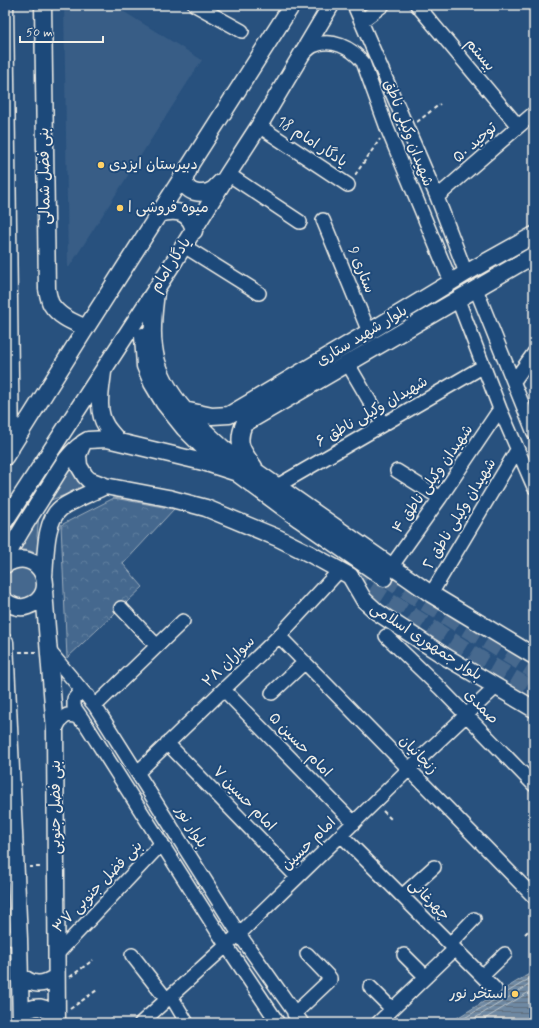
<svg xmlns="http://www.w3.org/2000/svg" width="539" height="1028" viewBox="0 0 539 1028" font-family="Mynerve,'Playpen Sans Arabic',sans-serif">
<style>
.built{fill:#375d86}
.grass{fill:#45688e;stroke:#9cacbb}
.forest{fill:url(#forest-crowns);stroke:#9cacbb}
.water{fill:url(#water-rules);stroke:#a4b2be}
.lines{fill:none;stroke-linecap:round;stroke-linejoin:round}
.shore{stroke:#bec7cc;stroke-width:1}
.major-tunnel{stroke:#47698e;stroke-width:16;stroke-dasharray:16 8;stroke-linecap:butt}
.minor-casing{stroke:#f4f1e8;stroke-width:16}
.major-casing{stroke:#f4f1e8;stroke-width:19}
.path{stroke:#f4f1e8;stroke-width:2;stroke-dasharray:4 3;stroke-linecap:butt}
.minor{stroke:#1f4a7a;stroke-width:13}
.major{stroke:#1f4a7a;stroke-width:16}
.poi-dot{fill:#ffd166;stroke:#1f4a7a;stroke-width:1.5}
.labels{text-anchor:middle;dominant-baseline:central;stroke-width:4;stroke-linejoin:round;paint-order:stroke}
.street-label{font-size:15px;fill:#f4f1e8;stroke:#1f4a7a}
.poi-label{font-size:15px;fill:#f4f1e8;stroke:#1f4a7a;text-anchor:start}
</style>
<defs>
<pattern id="forest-crowns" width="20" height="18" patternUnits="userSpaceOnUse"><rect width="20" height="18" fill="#45688e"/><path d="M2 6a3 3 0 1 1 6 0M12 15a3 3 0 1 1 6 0" fill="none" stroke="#607e9e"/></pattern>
<pattern id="water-rules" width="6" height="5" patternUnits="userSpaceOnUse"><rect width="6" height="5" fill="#6e88a2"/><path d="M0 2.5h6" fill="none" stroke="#5f6e7d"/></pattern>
</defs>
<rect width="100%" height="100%" fill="#28517e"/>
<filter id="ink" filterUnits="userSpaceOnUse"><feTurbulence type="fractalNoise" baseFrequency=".025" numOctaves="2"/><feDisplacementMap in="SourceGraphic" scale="8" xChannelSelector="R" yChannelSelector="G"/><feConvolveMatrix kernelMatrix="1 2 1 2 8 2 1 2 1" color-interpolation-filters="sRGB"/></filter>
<g filter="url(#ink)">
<!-- built -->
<path class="built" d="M64,5H113L202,60L68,269Z"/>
<!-- grass -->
<path class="grass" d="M71,464L84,490L68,494L48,501Z
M39,515L37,536L41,556C32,551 25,548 15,551Z
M11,566L35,568L39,593L22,603L5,594V572Z"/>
<!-- forest -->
<path class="forest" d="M114,498L174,509L123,564L143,587L67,658L61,525Z"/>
<!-- water -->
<path class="water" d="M534,971V1017L525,1023H458L457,1018Z"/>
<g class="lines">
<!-- shore -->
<path class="shore" d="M462,1023L463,1019L534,976
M467,1023L534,982
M478,1023L534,989"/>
<!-- major-tunnel -->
<path class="major-tunnel" d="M350,576L481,659L534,690
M384,578L534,671"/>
<defs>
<path id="minor" d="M195,5L242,31
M354,5L437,197L466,273
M417,5L518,126
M362,21L383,5
M303,54C306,52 309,48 313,46C331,37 352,48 363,62L387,128L451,282
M259,126L348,185
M228,174L300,222
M437,197L534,113
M323,220L369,332
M184,246L259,293
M476,289L534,433
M458,300L500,409L534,487
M348,364L383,424
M514,381L534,353
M397,471L440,498
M277,486L484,366
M391,567L440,498L500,409
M431,594L517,450
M121,608L157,646
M279,636L534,897
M386,636L440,688L534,785
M50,652L95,706L239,934L302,1023
M224,690L354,823
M272,693L305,662
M95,706L183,621
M83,720L74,707V699L78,694L82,693L88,696
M55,730L60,721L67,715L75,716L85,723L226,945L278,1023
M167,743L297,877
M138,772L279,636L339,571
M341,835L495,989
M402,896L434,867
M5,936L8,938L19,939
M450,944L474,919
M57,954L162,843
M132,955L167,1000
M404,955L426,977
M482,976L505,954
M370,987L392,1009
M171,996L187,1023
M294,1014L330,980V978L307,954
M141,1023L239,934L409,769L496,687
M378,1023L455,949"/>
<path id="major" d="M5,5L11,448
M43,5L47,289C48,294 49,300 51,304C59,317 73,322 86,328
M189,169C188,172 186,175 185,178C183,194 204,196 214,189C216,187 219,184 221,182
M159,214C176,209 190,211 194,231
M156,292C154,310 151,329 154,347C159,390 194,422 224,449L431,594L534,656
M143,336L145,366L152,383L164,403L184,428L208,452L299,519L384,578
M103,372C101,390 96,410 106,426C109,431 114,436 118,441
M184,410L212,416L229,415L369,332L466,273L534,235
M5,457L86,328L292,5
M254,467C242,451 236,443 244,424L534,255
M237,473L203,462L107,439L88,440L83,443L78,455L79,466L85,476L89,480L105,486L168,498L206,508L278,538L310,554L350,576L364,600L377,612L446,657L534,709
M5,521L175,260L228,174L259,126L331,5
M5,560C17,535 32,514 46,491C57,475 66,455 82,444
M5,565C40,543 62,595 28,606C20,609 12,606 5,601
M44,576C46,557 44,521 61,508C74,499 91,493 105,486
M44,591L55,730L57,1023
M5,642L19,939L21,1023
M20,975C33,986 42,986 56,977
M21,1014C36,1004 45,1005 57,1019"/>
</defs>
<!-- minor casing -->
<use href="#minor" class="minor-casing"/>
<!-- major casing -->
<use href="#major" class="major-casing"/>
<!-- path -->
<path class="path" d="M417,122L440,104
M355,175L380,139
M19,652H36
M383,811L391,819
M29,867H43
M525,934L534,926
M70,977L93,960
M70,1009L97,990"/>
<!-- minor -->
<use href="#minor" class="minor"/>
<!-- major -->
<use href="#major" class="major"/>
</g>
</g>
<!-- markers -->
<g class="poi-dot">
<circle cx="101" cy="165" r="4"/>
<circle cx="120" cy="208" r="4"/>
<circle cx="515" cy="994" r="4"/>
</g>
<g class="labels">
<!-- street labels -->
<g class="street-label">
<text transform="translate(480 55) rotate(50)">بیستم</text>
<text transform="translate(408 133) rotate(69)">شهیدان وکیلی ناطق</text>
<text transform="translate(312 142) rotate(33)">یادگار امام 18</text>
<text transform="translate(475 143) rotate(-41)">توحید ۵۰</text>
<text transform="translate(45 176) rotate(-91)">بنی فضل شمالی</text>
<text transform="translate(171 265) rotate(-57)">یادگار امام</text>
<text transform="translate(361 270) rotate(68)">ستاری 9</text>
<text transform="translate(362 336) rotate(-31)">بلوار شهید ستاری</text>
<text transform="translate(372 412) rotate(-30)">شهیدان وکیلی ناطق ۶</text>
<text transform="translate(433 479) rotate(-55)">شهیدان وکیلی ناطق ۴</text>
<text transform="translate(460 514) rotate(-59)">شهیدان وکیلی ناطق ٢</text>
<text transform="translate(426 642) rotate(33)">بلوار جمهوری اسلامی</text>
<text transform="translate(229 662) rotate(-44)">سواران ۲۸</text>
<text transform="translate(481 707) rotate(46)">صمدی</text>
<text transform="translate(300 745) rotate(46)">امام حسین ۵</text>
<text transform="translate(418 755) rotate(46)">زنجانیان</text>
<text transform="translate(244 799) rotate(46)">امام حسین ۷</text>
<text transform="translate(56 807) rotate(-90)">بنی فضل جنوبی</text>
<text transform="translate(191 827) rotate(58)">بلوار نور</text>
<text transform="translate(309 844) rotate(-44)">امام حسین</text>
<text transform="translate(98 887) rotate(-46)">بنی فضل جنوبی ۳۷</text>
<text transform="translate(429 900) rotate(45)">چهرغانی</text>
</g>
<!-- poi labels -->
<g class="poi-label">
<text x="109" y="165">دبیرستان ایزدی</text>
<text x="128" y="208">میوه فروشی ا</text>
<text x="507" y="994" text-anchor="end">استخر نور</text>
</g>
</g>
<!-- margin -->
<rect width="539" height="1028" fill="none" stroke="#1f4a7a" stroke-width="20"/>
<rect x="10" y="10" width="519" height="1008" fill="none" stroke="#f4f1e8" stroke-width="1.5" filter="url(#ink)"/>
<!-- scale -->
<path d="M20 36v6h83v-6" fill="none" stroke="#f4f1e8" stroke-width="2"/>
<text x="26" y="36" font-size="12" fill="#f4f1e8" stroke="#1f4a7a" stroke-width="3" paint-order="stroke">50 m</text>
</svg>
